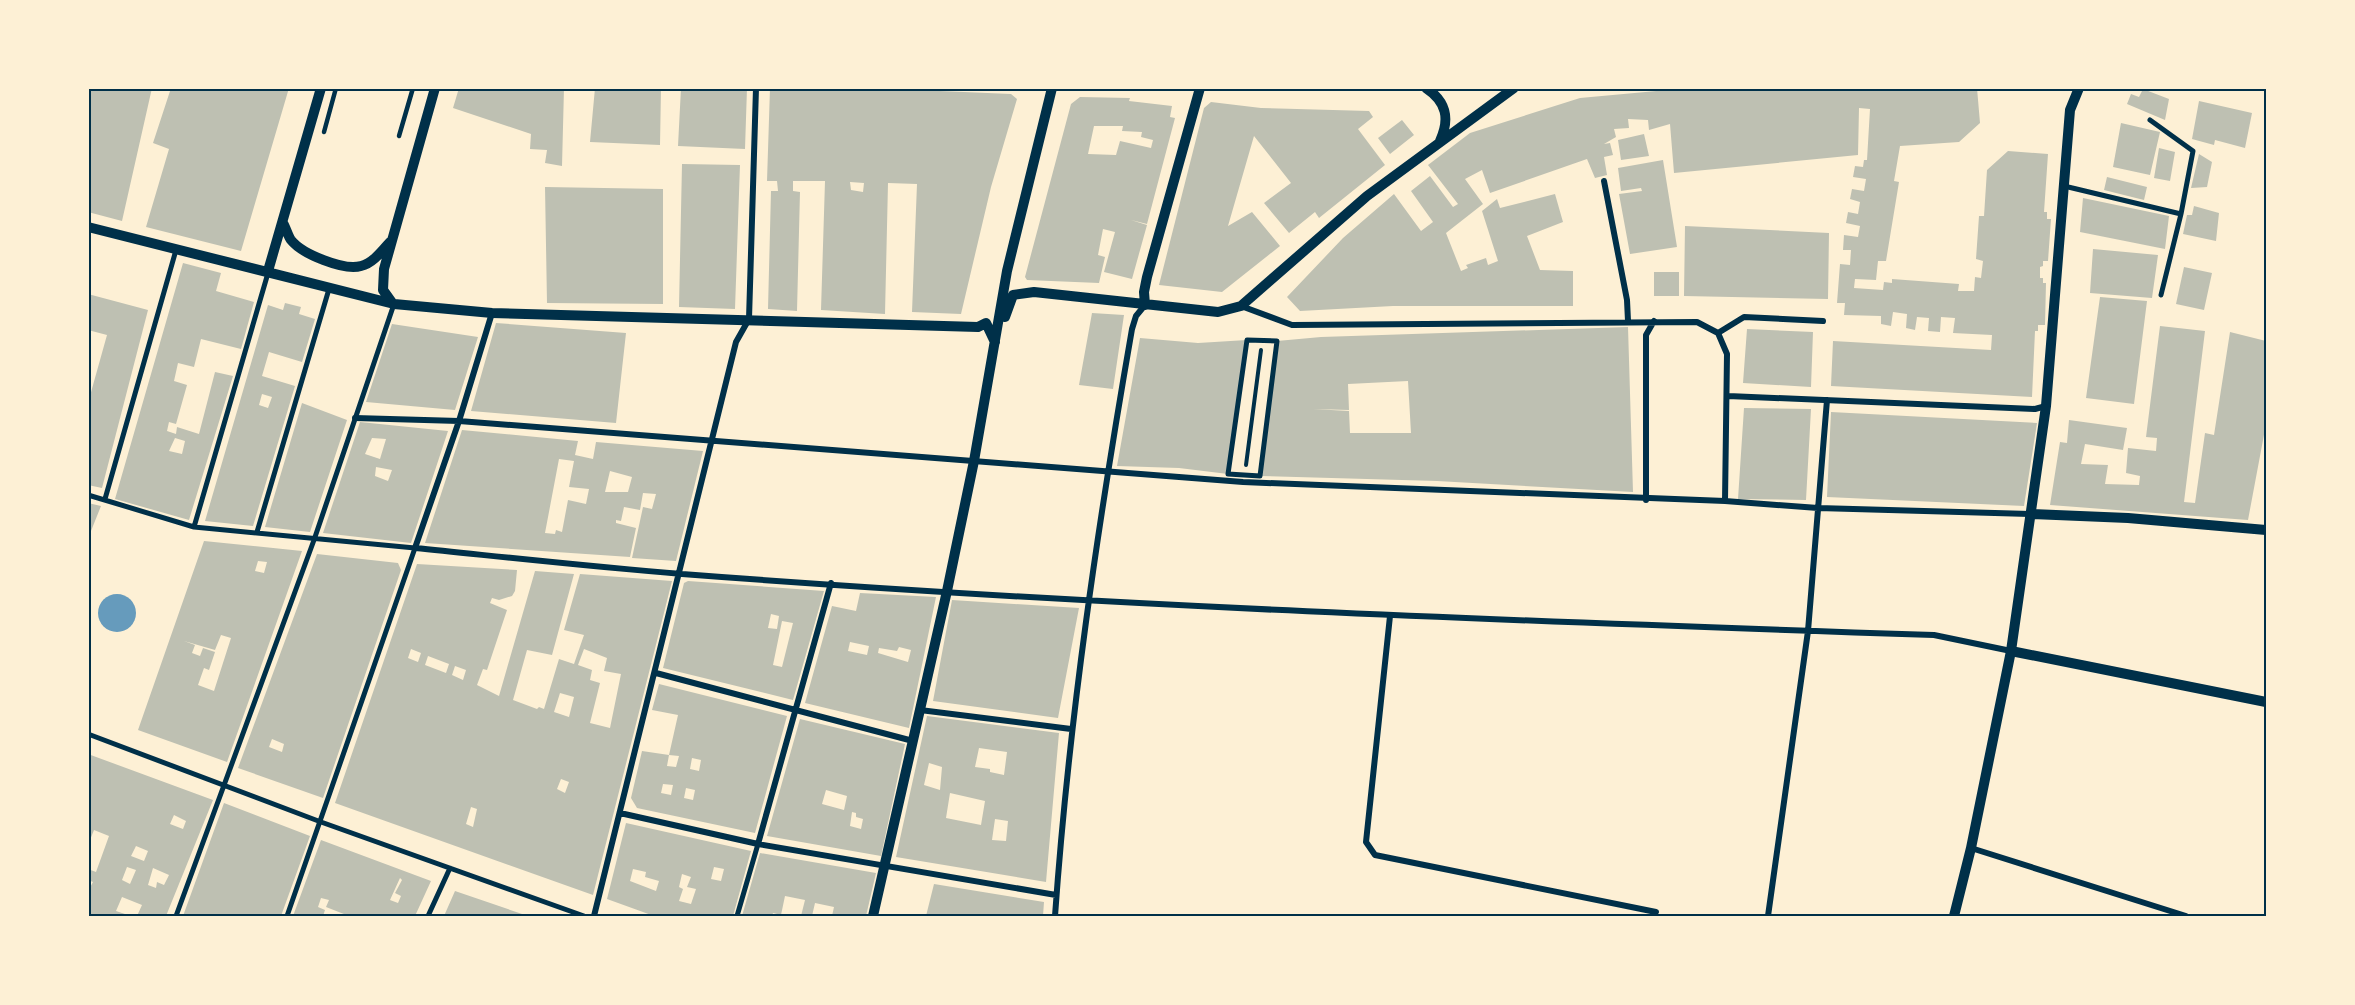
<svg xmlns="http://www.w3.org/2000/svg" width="2355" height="1005" viewBox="0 0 2355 1005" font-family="'Noto Sans',sans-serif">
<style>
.water{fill:#669bbc}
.building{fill:#bec0b2;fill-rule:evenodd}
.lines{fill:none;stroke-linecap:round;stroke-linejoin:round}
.path{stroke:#003049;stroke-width:4}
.service{stroke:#003049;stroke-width:4.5}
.pedestrian{stroke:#003049;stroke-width:5}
.minor{stroke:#003049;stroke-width:6}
.tertiary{stroke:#003049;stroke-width:10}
.neatline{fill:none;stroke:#003049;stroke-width:2}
</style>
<rect width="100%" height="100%" fill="#fdf0d5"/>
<!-- water -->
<path class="water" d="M98 613a19 19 0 1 1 38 0a19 19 0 1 1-38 0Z"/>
<!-- building -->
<path class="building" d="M88,88H152L122,221L88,212Z
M171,88H289L241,251L146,227L169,149L153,143Z
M459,88H564L562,166L545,163L547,150L530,149L531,134L453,108Z
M595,88H661L660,145L590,142Z
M681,88H747L745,149L678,146Z
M770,88H869L1011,94L1017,99L991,187L961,314L912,312L917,184L888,183L885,314L821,310L825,181H793V191L800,192L797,311L768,309L771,191H778L777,181H767ZM850,182L864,183L863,192L851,190Z
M1689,88H1977L1980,123L1959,142L1900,146L1894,181L1899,182L1886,261H1878L1876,280L1855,279L1854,288L1883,290L1884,282L1892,283V279L1959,284L1958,291H1974L1975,277L1981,278L1983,261L1976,259L1979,216H1984L1987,170L2008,151L2048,154L2044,212H2047V219H2051L2048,261H2043V266L2040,267V278H2043V283H2046L2045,325H2038V331H2035L2032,397L1831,386L1833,341L1991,350L1992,335L1953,333L1955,318L1941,317L1940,332L1928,331L1929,318L1917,317L1915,330L1906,328L1907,314L1893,312L1891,326L1881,324V316L1844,315L1845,303H1837L1840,264L1850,265L1851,250H1843L1844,235L1858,237L1860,226L1846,223L1848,212L1858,214L1860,202L1850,199L1852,189L1864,191L1866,179L1853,177L1855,166L1863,167L1864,160H1867L1870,109L1859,108L1858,155L1674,173L1670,124L1649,130L1648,120L1628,119L1629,128L1614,129L1616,137L1604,144L1610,143L1613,155L1604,157L1607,175L1595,178L1587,159L1490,193L1482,170L1465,179L1483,204L1446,233L1461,271L1468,268L1466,265L1486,258L1488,265L1498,261L1482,211L1497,199L1500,208L1555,194L1563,222L1527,236L1540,270L1573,271V306H1393L1300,311L1287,297L1343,238L1394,194L1421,231L1433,222L1411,191L1430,176L1453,207L1458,204L1428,165L1470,133L1580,98Z
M2143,89L2169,99L2165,120L2127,104L2131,94L2139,97Z
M1080,97L1130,98L1129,101L1172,106L1170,117L1175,118L1147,224L1131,220L1147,225L1132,279L1104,272L1115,232L1103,229L1098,255L1105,257L1099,283L1027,280L1025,277L1071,104ZM1094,126H1123L1122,131L1142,132L1141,137L1153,140L1151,148L1120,141L1116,155L1088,154Z
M2199,101L2252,113L2245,148L2215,140L2214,145L2192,139Z
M1211,102L1261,108L1369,111L1373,117L1358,129L1385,165L1319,218L1315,212L1289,233L1264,203L1291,183L1254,136L1228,226L1252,212L1280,246L1222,292L1159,285L1204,108Z
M1402,120L1414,135L1390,154L1378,138Z
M2121,123L2160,132L2150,175L2113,167Z
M1644,134L1649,156L1621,160L1618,140Z
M2159,148L2175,152L2170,181L2154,178Z
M2199,154L2212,162L2207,187L2191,188Z
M1663,160L1677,247L1630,254L1619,194L1642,191L1641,188L1621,191L1618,168Z
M682,164L740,165L735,309L679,307Z
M2107,177L2147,187L2144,200L2104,190Z
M545,187L663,189V304L547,303Z
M2083,198L2169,216L2165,249L2080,232Z
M2194,206L2219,213L2216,241L2183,234L2187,215H2192Z
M1685,226L1829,233L1828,299L1684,296Z
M2093,249L2158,255L2152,298L2090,293Z
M183,263L221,273L216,291L254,302L241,349L201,339L194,367L178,363L174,381L187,385L176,424L169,422L167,431L176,434L177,427L199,434L215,372L233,376L189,520L115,499ZM175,438L185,441L182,454L169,451Z
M2184,267L2212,273L2204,310L2176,304Z
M1654,272H1679V296H1654Z
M88,294L148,310L102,488L88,485V403L107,335L88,330Z
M2100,297L2147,301L2134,404L2086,398Z
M285,303L301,307L299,314L315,319L302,362L269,352L262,376L295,386L253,526L205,521L268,305L283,310ZM262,394L272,397L268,408L259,405Z
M1092,313L1124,315L1113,389L1079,385Z
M496,323L626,333L616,423L471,411Z
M392,324L478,337L455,410L366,402Z
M2160,326L2205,331L2184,502L2195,503L2205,433L2214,435L2230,332L2266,341V424L2248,520L2050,505L2060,442L2067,443L2069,420L2127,428L2123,450L2085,444L2081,464L2108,465L2105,484L2139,485L2140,476L2126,473L2128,448L2156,451L2157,438L2146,437Z
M1628,327L1633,492L1437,481L1260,476L1277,341L1321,337ZM1408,381L1411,433H1350L1349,411L1313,409L1349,410L1348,384Z
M1747,329L1813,332L1811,387L1743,383Z
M1140,338L1198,343L1247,340L1228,474L1179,468L1117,466Z
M302,403L347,420L310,532L265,527Z
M1744,408L1811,409L1806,500L1738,499Z
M1831,412L2037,423L2024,506L1827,497Z
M360,422L448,431L411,543L323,533ZM372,438L386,439L380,459L365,454ZM376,467L392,470L388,481L375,476Z
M462,430L578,441L575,455L593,459L596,442L703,451L676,561L632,558L643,507L652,509L656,494L643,493L640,510L624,507L621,521L616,520V523L636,528L630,557L425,543ZM559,459L574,461L569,487L589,489L586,504L568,500L562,532L556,530L555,534L545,533ZM610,471L632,477L628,492H605Z
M88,503L101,506L89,536H88Z
M204,541L302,551L227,762L138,730ZM258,561L267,562L264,573L255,571ZM221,635L231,638L214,691L198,685L204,668L209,670L215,652L203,648L200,656L192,653L195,645L184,641L215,650Z
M317,554L398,563L401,570L323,798L238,768ZM272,739L284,744L282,752L269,747Z
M417,564L517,570L515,591L512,596L499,600L492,598L490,603L507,610L487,670L483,669L477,685L499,696L535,571L574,574L552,655L527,650L513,700L537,709L539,707L544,709L559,659L574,664L584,635L564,630L580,574L672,581L593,895L335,803ZM411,649L421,653L418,662L408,658ZM584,649L607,658L604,671L621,674L610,728L590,723L600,683L590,680L592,670L578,665ZM428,656L449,664L446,673L425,665ZM455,666L466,670L463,680L452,675ZM560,693L574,697L569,717L554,712ZM561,779L569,782L565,793L557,789ZM471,807L477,809L473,827L466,824Z
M688,581L824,591L793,700L663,668L684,583ZM771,614L779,616L777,629L768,628ZM782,621L793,623L782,667L773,665Z
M860,593L936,597L909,728L805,703L832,606L856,611ZM850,642L869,646L867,655L848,651ZM899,647L911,650L908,662L878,653L879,648L897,651Z
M952,600L1079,608L1058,718L933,701Z
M659,684L787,716L755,833L637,808L631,798L642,751L669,755L667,766L676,767L679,756L669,755L678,715L652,710ZM692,758L701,760L699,771L690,769ZM663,784L673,785L671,795L661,793ZM686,788L695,790L693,800L684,798Z
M927,716L1059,733L1046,882L896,857ZM979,748L1007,752L1004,775L990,772V769L975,767ZM929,763L942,767L940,790L924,785ZM950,793L985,801L981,825L946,818ZM995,819L1008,821L1006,841L992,840Z
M800,719L905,744L881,856L767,836ZM826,790L847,796L844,810L822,804ZM852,812L856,813V817L863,819L861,829L850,826Z
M88,754L213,800L166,916H137L142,905L122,897L116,911L131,916H88V891L93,882L88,880V869L96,872L109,836L94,830L88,845ZM174,815L186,821L183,829L170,824ZM136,846L148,851L144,861L131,856ZM127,867L136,870L130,884L122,880ZM153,868L169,875L164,885L157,882L156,888L148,885Z
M224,803L310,836L281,916H183Z
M626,823L751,851L733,916H654L607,899ZM714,867L724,869L721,881L711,879ZM633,869L646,872L645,877L659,881L656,891L630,881ZM682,874L691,877L687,887L696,889L691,904L679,901L683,889L679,887Z
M321,840L431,881L415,916H349L326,907L329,900L321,898L318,907L325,910L323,916H293ZM400,878L402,880L395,893L401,896L398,903L390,900Z
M760,853L876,873L866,916H832L834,907L815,903L812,916H801L805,900L785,896L781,915L773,913L772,916H742Z
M934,884L1044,902L1043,916H926Z
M455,891L528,916H444Z"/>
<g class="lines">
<!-- path -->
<path class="path" d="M1246,465L1261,350"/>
<!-- service -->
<path class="service" d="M324,132L336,88
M399,136L413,88"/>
<!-- pedestrian -->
<path class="pedestrian" d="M2064,186L2181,214L2193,151L2150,120
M2161,295L2181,214
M1247,340L1277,341L1260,476L1228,474Z
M88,495L194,527L415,548L287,916
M105,499L176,250
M194,527L268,273
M257,532L329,289
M88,734L321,822L584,916
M176,916L314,540L394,304
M428,916L450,868
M737,916L758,844"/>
<!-- minor -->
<path class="minor" d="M1604,181L1627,300L1628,321
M1241,306L1292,325L1697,322L1718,333L1727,354L1725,501
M492,313L459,421L415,548C504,557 593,567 682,574C1098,606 1516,621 1934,635L2011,651
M1718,333L1744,317L1823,321
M1728,396L2035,409L2046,406
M355,418L459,421L1243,482L1725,501L1818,508L2030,514
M1646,500V335L1654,321
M1390,616L1366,842L1375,855L1656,912
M656,673L913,741
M920,710L1071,729
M620,813L758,844L1056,895
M758,844L831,583
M1971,848L2186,916
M594,916L736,342L749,319L756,88
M1055,916C1069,719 1098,524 1132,329L1136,316L1145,305
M1768,916L1808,631L1827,400"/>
<!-- tertiary -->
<path class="tertiary" d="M1426,88C1447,102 1450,119 1440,141
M283,223C286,228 288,236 291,240C302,254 344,271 361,266C373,263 382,251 390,242
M88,227L394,304L492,313L978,327L986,323L995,342
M268,271L321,88
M393,304L383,290L384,269L435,88
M1145,305L1144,292L1147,277L1200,88
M1005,317L1013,295L1034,292L1218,312L1241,306L1367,196L1514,88
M2030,514L2128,518L2266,530
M2011,651L2266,702
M873,916L947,591L974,461L1007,271L1052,88
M1954,916L1971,848L2011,651L2046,406L2070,110L2079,88"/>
</g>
<!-- border -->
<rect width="2355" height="1005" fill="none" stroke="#fdf0d5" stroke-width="180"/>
<rect x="90" y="90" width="2175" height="825" class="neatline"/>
</svg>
